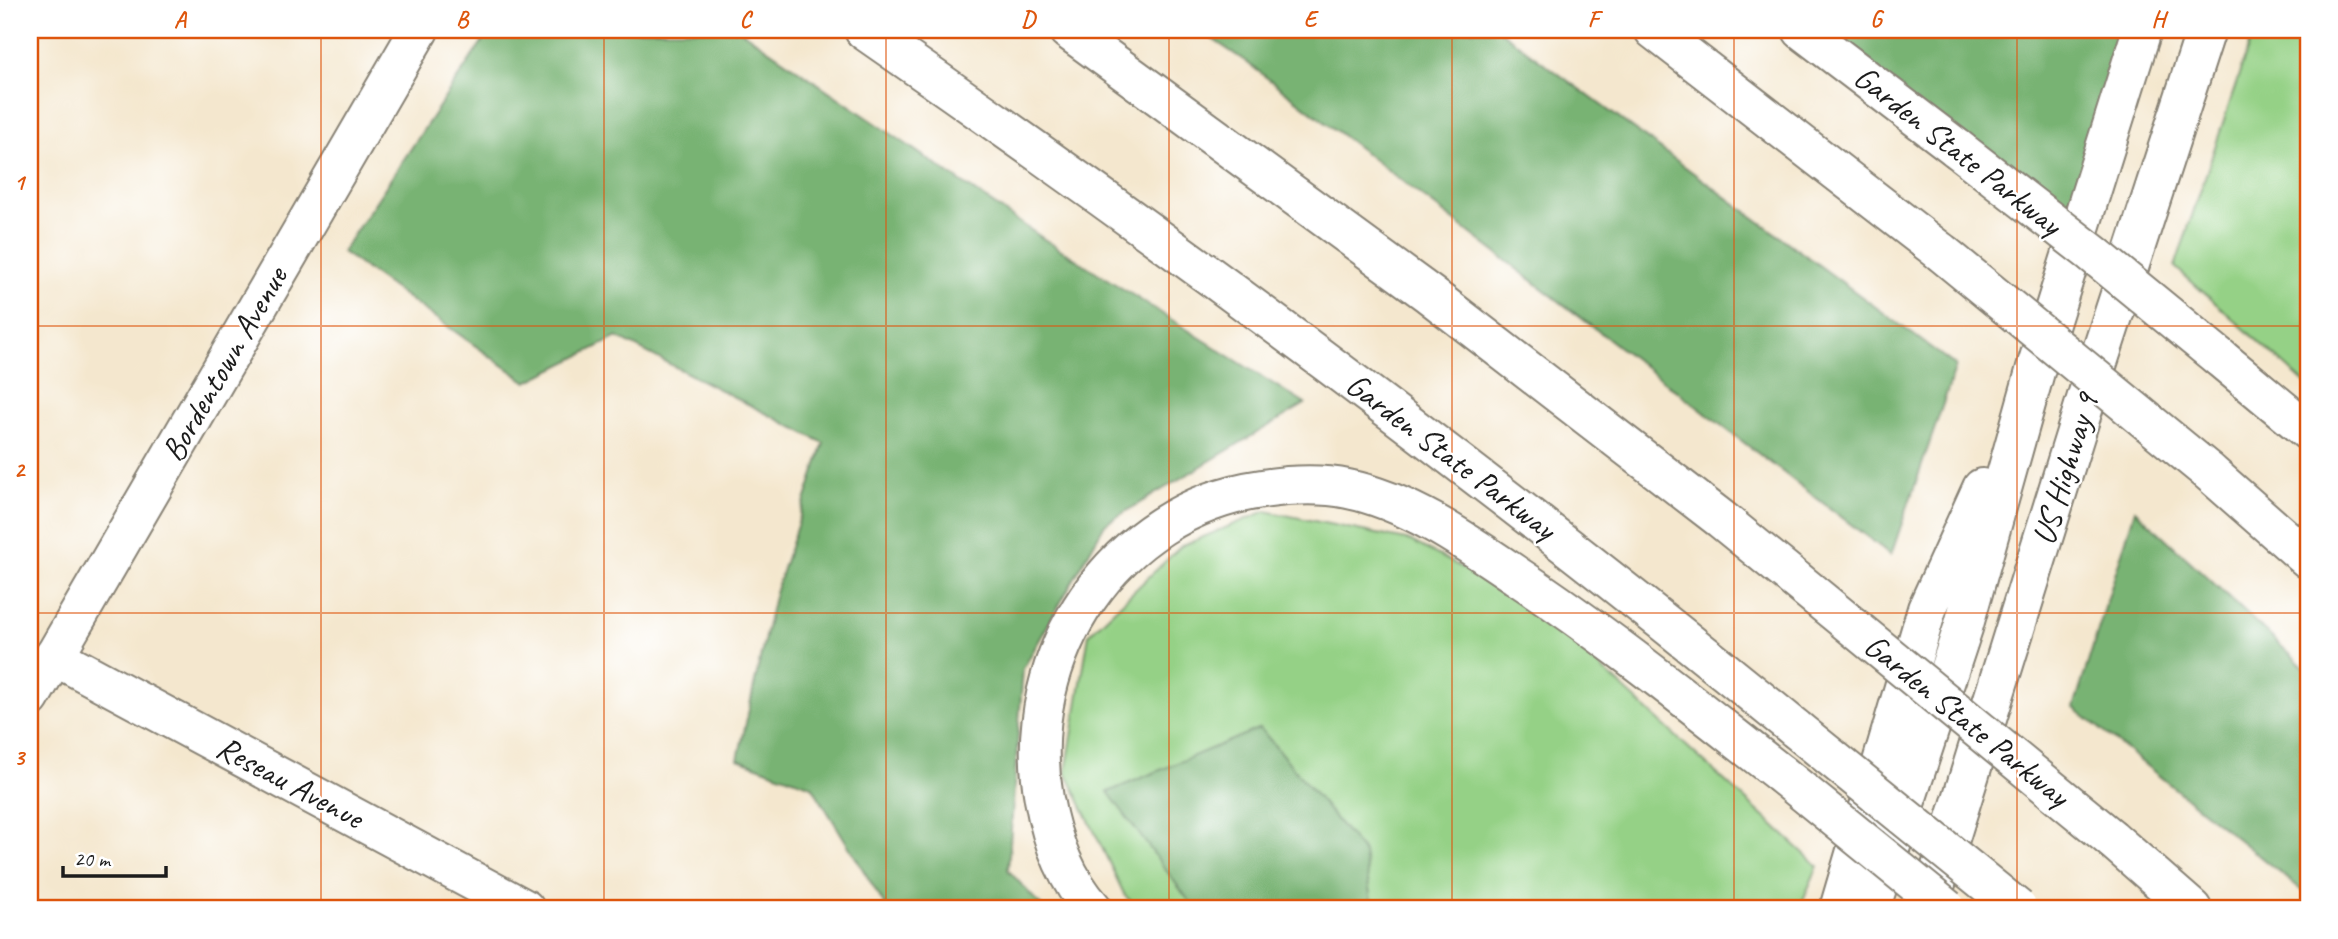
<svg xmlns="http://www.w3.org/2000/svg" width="2338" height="939" viewBox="0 0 2338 939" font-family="Caveat,sans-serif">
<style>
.green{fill:#95d186;stroke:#587651;stroke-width:2}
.forest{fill:#78b373;stroke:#4a6848;stroke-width:2}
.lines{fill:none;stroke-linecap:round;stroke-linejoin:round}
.street-casing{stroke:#888275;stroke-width:42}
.secondary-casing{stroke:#888275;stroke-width:42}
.highway-casing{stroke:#888275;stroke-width:42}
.street{stroke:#fff;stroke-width:38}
.secondary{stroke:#fff;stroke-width:38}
.highway{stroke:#fff;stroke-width:38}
.highway-bridge-casing{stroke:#888275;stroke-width:42;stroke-linecap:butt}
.highway-bridge{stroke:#fff;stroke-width:38}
.grid{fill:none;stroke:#de560d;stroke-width:2;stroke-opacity:0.55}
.labels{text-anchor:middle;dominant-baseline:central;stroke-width:5;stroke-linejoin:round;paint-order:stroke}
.street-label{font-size:33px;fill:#1c1c1c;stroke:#fff}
.neatline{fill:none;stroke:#de560d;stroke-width:2.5}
.grid-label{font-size:23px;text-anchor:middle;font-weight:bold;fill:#de560d}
</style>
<rect width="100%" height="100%" fill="#fff"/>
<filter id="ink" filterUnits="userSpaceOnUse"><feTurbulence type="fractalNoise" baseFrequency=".0143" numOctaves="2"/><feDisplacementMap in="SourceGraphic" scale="14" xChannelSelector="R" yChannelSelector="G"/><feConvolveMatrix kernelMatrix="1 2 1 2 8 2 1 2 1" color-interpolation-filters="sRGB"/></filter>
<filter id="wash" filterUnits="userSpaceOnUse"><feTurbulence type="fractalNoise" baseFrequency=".00686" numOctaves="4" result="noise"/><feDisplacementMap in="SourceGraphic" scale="28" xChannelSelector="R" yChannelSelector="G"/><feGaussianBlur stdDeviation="1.57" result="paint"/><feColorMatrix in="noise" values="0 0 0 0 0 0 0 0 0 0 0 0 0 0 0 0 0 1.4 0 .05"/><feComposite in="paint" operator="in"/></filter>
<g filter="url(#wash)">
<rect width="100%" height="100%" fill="#f4e7ce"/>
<!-- green -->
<path class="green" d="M2254,30H2308V386L2175,267Z
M1266,511L1411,541L1530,603L1818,866L1799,909H1372L1364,853L1109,792L1195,909H1141L1125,896L1066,772L1089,634L1181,546Z"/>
<!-- forest -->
<path class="forest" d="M490,30H740L1044,239L1305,404L1105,524L1023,669L1008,870L1044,909H887L812,786L738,759L774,596L824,443L617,337L527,382L342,252Z
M1199,30H1499L1956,366L1891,555L1245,61Z
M1802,30H2142L2074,247Z
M2135,510L2308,671V895L2074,708Z
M1260,728L1364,853L1372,909H1195L1108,792Z"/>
</g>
<g filter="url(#ink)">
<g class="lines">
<defs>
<path id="street" d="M54,656L525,909"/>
<path id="secondary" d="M30,698L419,30"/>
<path id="highway" d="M864,30C1184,251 1495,483 1796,729
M1068,30L1429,294L1721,519L1796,580
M1654,30L1941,252
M1802,30L1958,149
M2219,357L2308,431
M2208,471L2308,559
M2112,839L2192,909
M1093,909C1066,879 1051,839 1044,799C1018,656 1114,510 1262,489C1290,485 1319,483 1348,489C1408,501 1467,542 1517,576C1609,637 1694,706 1781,774
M1839,909L1927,609L1982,488
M1870,909L1963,628L2036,368L2142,30
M1928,909L2089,390L2206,30"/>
</defs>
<!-- street casing -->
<use href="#street" class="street-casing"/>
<!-- secondary casing -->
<use href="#secondary" class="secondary-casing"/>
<!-- highway casing -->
<use href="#highway" class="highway-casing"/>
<!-- street -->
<use href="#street" class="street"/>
<!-- secondary -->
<use href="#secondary" class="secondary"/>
<!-- highway -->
<use href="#highway" class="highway"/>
<defs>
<path id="highway-bridge" d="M1958,149L2092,253L2219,357
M1941,252L2208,471
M1796,580L2112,839
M1796,729L2018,909
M1781,774L1947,909"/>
</defs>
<!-- highway-bridge casing -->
<use href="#highway-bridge" class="highway-bridge-casing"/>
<!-- highway-bridge -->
<use href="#highway-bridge" class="highway-bridge"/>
</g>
</g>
<!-- grid -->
<path class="grid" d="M321,30V909M604,30V909M886,30V909M1169,30V909M1452,30V909M1734,30V909M2017,30V909M30,326H2308M30,613H2308"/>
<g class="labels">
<!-- street labels -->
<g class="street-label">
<text transform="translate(1958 150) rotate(38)">Garden State Parkway</text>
<text transform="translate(224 364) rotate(-60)">Bordentown Avenue</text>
<text transform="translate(1451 456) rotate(37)">Garden State Parkway</text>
<text transform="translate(2065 469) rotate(-73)">US Highway 9</text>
<text transform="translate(1967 720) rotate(39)">Garden State Parkway</text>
<text transform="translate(290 782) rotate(28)">Reseau Avenue</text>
</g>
</g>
<!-- margin -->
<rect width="2338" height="939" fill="none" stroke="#fff" stroke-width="77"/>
<!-- scale -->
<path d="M63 866v10h103v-10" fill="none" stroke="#1c1c1c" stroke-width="3.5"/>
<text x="74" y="866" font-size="21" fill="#1c1c1c" stroke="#ffffff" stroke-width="5" paint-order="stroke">20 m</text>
<rect x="38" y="38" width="2262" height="862" class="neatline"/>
<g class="grid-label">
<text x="180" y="27">A</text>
<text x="462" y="27">B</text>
<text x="745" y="27">C</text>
<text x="1028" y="27">D</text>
<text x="1310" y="27">E</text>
<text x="1593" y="27">F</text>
<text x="1876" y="27">G</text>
<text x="2158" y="27">H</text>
<text x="19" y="190">1</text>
<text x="19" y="477">2</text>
<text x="19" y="765">3</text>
</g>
</svg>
